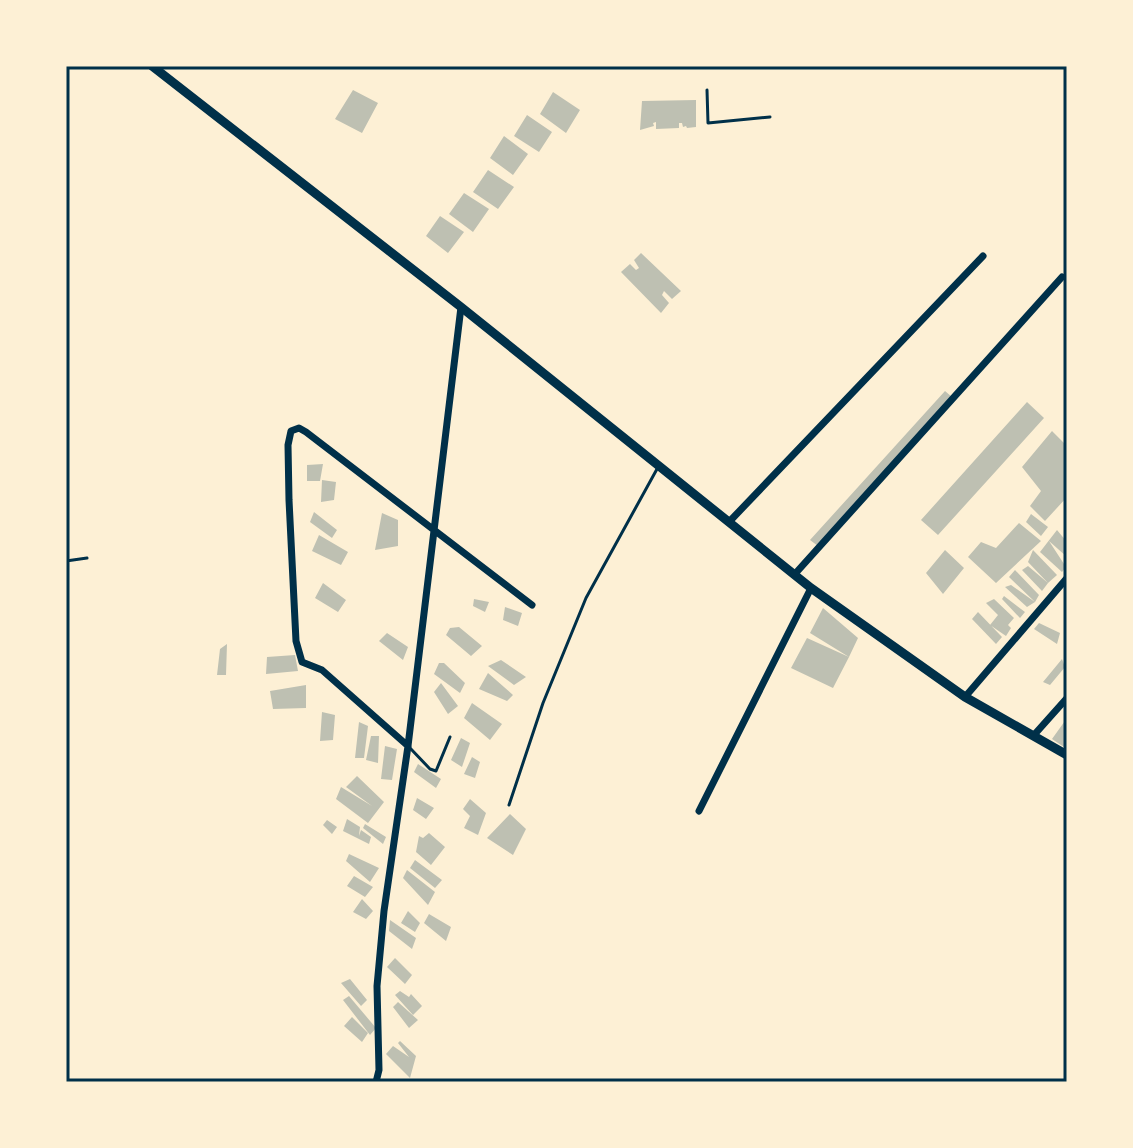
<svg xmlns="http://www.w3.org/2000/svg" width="1133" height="1148" viewBox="0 0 1133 1148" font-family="'Work Sans',sans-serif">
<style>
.building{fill:#bec0b2}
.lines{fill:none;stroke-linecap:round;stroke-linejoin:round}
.service{stroke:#003049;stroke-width:3}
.minor{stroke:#003049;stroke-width:7}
.secondary{stroke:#003049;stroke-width:9}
.neatline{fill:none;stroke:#003049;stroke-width:3}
</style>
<rect width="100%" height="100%" fill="#fdf0d5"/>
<!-- building -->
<path class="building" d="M353,90L378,103L362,133L335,119Z
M553,92L580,110L566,133L540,114Z
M696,100V127L687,128L686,126L683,127L682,123H679V128L656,129V122L653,123L654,126L640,130L642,101Z
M527,115L552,132L539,152L514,136Z
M504,136L528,154L513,175L490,158Z
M488,170L514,187L498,209L473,192Z
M464,193L489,209L473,232L449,214Z
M440,216L464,232L448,253L426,236Z
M641,253L681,291L672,299L664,291L662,295L669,303L661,313L621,272L630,264L636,270L639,268L634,260Z
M945,391L952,397L818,546L810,540Z
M1027,402L1044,418L938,535L921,520Z
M1052,431L1064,443L1067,437V497L1045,521L1030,506L1041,491L1022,467Z
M323,464L320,481H307V465Z
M322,480L336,482L334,500L321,502Z
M314,512L337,530L332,538L310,522Z
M382,513L398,520V546L375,550Z
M1031,514L1048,527L1041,536L1026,522Z
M1019,523L1041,541L996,583L968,557L981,542L996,548Z
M1057,530L1067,542V557L1049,541L1066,567L1062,572L1040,552Z
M319,535L348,552L341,565L312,551Z
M945,550L964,568L943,594L926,573Z
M1033,550L1057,575L1048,583L1028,562Z
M1028,566L1048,583L1042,591L1022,570Z
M1015,570L1039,595L1035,602L1027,607L1005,587L1011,585L1035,602L1009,577Z
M323,583L346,600L338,612L315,598Z
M1004,596L1025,612L1020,618L1002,599Z
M474,599L489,602L485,612L473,606Z
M994,599L1014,618L1008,625L1011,628L1006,636L990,625L998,615L986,603Z
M505,607L522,613L518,626L503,620Z
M823,608L858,638L849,657L810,633Z
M978,612L1002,637L996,644L972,619Z
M1039,623L1060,633L1057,644L1034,629Z
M459,627L482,646L471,656L446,635L450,628Z
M387,633L408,647L403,660L379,641Z
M807,638L849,657L833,688L791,668Z
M227,644L226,675H217L220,649Z
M295,655L298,671L266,674L267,657Z
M1062,659L1065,667L1050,685L1043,682Z
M501,660L526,677L514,685L488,666Z
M439,663H444L465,683L460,693L434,674Z
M488,673L513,695L507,701L479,689Z
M441,683L458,706L448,714L434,692Z
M306,685V708L273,709L270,691Z
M472,703L502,724L490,740L464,718Z
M322,712L335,715L333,740L320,741Z
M1067,718V749L1052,739Z
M359,722L368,726L364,758H355Z
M371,736H379L378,763L366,760Z
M461,738L470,743L462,767L451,760Z
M385,746L397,749L392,780L381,779Z
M472,757L480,762L475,778L464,774Z
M418,764L441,779L436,788L414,772Z
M357,776L384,802L368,823L336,799L341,787L372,806L346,787Z
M417,798L434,808L426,819L413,810Z
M470,799L486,813L478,835L464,828L470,816L463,809Z
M510,814L526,829L513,855L487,838Z
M347,819L360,827L359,836L361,830L371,837L369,844L343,831Z
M327,820L337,827L332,834L323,825Z
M365,824L386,837L383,844L363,828Z
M429,833L445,847L431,865L416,852L419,836L423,838Z
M349,854L379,868L370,882L346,861Z
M415,860L442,880L435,888L410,868Z
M407,870L435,892L428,905L403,878Z
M354,876L373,887L365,897L347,886Z
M362,899L373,911L366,919L353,912Z
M408,911L420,923L415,932L401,923Z
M429,914L451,927L446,941L424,923Z
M390,920L416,938L412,949L389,931Z
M395,958L412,975L405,984L387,967Z
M350,979L367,1000L361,1006L341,983Z
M400,991L409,997L411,994L422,1006L413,1015L395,995Z
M349,996L376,1028L370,1035L343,1000Z
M398,1002L418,1020L409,1028L393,1007Z
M352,1017L368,1033L362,1042L344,1026Z
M400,1041L416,1056L410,1078L386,1054L393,1046L409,1057L398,1043Z"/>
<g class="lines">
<!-- service -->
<path class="service" d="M707,90L708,123L770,117
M66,561L87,558
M410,748L430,769L436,771L450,737
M509,805L543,703L586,598L657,469"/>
<!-- minor -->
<path class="minor" d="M729,522L983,256
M794,575L1062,277
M965,697L1067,578
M1034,735L1067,698
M408,746L322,670L302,662L296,641L289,500L288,445L291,431L299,428L306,432L532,605
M699,811L811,588
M376,1082L379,1070L377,986L384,911L408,746L461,307"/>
<!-- secondary -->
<path class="secondary" d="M152,66L461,307L811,588L965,697L1067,755"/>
</g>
<!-- border -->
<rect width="1133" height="1148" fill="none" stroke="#fdf0d5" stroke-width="136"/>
<rect x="68" y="68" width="997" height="1012" class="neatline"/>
</svg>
